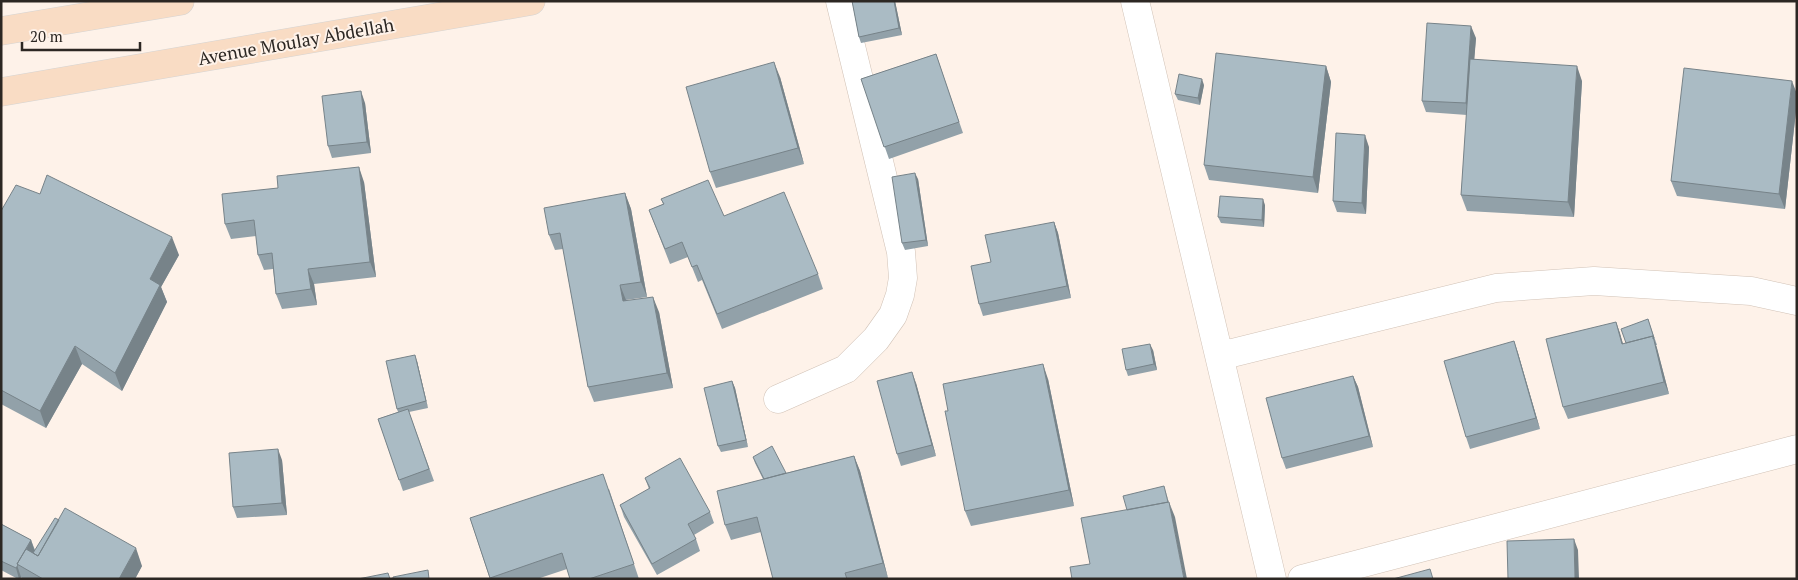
<svg xmlns="http://www.w3.org/2000/svg" width="1798" height="580" viewBox="0 0 1798 580" font-family="'PT Serif',serif">
<style>
.lines{fill:none;stroke-linecap:round;stroke-linejoin:round}
.street-casing{stroke:#d1c2b6;stroke-width:29}
.primary-casing{stroke:#d5d4d3;stroke-width:29}
.street{stroke:#fff;stroke-width:28}
.primary{stroke:#f9dcc4;stroke-width:28}
.wall{fill:#92a1a9}
.shaded-wall{fill:#778389}
.building{fill:#aabbc4;stroke:#778389}
.labels{text-anchor:middle;dominant-baseline:central;stroke-width:4;stroke-linejoin:round;paint-order:stroke}
.street-label{font-size:18px;fill:#2c2723;stroke:#fef2e9}
</style>
<rect width="100%" height="100%" fill="#fef2e9"/>
<g class="lines">
<defs>
<path id="street" d="M1135,1L1272,579
M1220,356L1496,288L1594,281L1751,291L1797,301
M778,399L846,369L876,339L893,315L900,295L903,278L901,252L840,1
M1302,579L1797,449"/>
<path id="primary" d="M1,31L180,1
M1,92L531,1"/>
</defs>
<!-- street casing -->
<use href="#street" class="street-casing"/>
<!-- primary casing -->
<use href="#primary" class="primary-casing"/>
<!-- street -->
<use href="#street" class="street"/>
<!-- primary -->
<use href="#primary" class="primary"/>
</g>
<!-- wall -->
<path class="wall" d="M852,1H895L902,35L861,43L859,37Z
M1476,38L1474,59L1582,81L1574,217L1467,211L1461,195L1467,115L1426,112L1422,101Z
M936,54L963,133L889,159L861,79Z
M1326,66L1331,82L1318,193L1209,180L1204,165Z
M780,77L804,164L716,188L710,172Z
M1204,85L1200,105L1178,100L1175,94Z
M1797,94V102L1785,209L1677,196L1671,181Z
M365,103L371,153L332,158L328,146Z
M1369,147L1366,214L1337,212L1333,201Z
M918,179L928,246L905,250L902,243Z
M364,182L376,277L314,284L317,305L282,309L276,294L273,269L264,270L258,255L256,236L231,239L225,224Z
M625,193L631,209L647,297L626,300V301L659,312L673,388L594,402L588,387L563,249L555,250L549,235Z
M661,199L724,216L818,274L823,289L722,329L702,280L698,282L688,257L670,264L649,210L663,204Z
M1265,205L1264,227L1221,223L1218,217Z
M1,211L179,255L161,287L167,302L122,391L82,364L46,428L1,404Z
M1054,222L1058,233L1071,298L983,316L979,304L991,262Z
M1648,319L1657,345H1656L1669,394L1568,419L1563,407L1616,322L1623,344L1626,343Z
M1514,341L1518,353L1540,429L1470,449L1466,437Z
M1153,350L1157,370L1128,376L1126,370Z
M417,361L428,408L409,412L434,481L403,491L378,419L398,412L397,409Z
M1353,376L1358,387L1373,447L1286,469L1282,458Z
M1048,379L1074,506L971,526L965,511Z
M732,381L735,388L748,447L721,452L718,446Z
M916,383L936,456L901,466L897,454Z
M854,456L860,471L888,578L773,579L761,532L731,540L725,525L763,479L755,463L753,457L786,473Z
M282,460L287,515L237,518L233,507Z
M645,478L710,512L714,523L694,535L696,539L700,551L657,575L624,517L620,505L649,489Z
M609,489L639,579H570L567,569L537,579H490L470,518Z
M1,524L31,540L35,550L142,566L135,579H22L21,577L20,579H18L1,570Z"/>
<!-- shaded-wall -->
<path class="shaded-wall" d="M894,1H895L902,35L899,28Z
M1471,26L1476,38L1470,115L1466,103Z
M774,62L780,77L804,164L798,148Z
M1326,66L1331,82L1318,193L1313,177Z
M1577,66L1582,81L1574,217L1568,202Z
M1202,79L1204,85L1200,105L1198,98Z
M1792,81L1797,94V102L1785,209L1779,194Z
M361,91L365,103L371,153L367,142Z
M1365,135L1369,147L1366,214L1362,203Z
M359,167L364,182L376,277L370,262Z
M915,173L918,179L928,246L926,240Z
M625,193L631,209L647,297L641,282Z
M1263,199L1265,205L1264,227L1262,220Z
M1054,222L1058,233L1071,298L1067,286Z
M172,237L179,255L161,287L167,302L122,391L115,373L150,279Z
M308,269L314,284L317,305L311,289Z
M620,285L626,300L629,317L623,301Z
M653,297L659,312L673,388L667,373Z
M1616,322L1620,333L1626,355L1622,344Z
M1653,336L1657,348L1669,394L1664,382Z
M1514,341L1518,353L1540,429L1536,418Z
M1150,344L1153,350L1157,370L1154,364Z
M75,346L82,364L46,428L40,411Z
M415,355L417,361L428,408L426,401Z
M1043,364L1048,379L1074,506L1069,490Z
M912,372L916,383L936,456L932,445Z
M1353,376L1358,387L1373,447L1369,436Z
M732,381L735,388L748,447L746,440Z
M278,449L282,460L287,515L282,503Z
M854,456L860,471L888,578L883,563Z
M1164,486L1172,513L1169,502L1175,517L1187,579H1184L1170,508Z
M1574,539L1578,550L1579,579H1575Z
M31,540L35,552L18,565Z
M136,548L142,566L135,579H119Z
M17,565L21,577L20,579H19L16,568Z"/>
<!-- building -->
<path class="building" d="M852,1H894L899,28L859,37Z
M1427,23L1471,26L1466,103L1422,101Z
M1216,53L1326,66L1313,177L1204,165Z
M936,54L959,122L884,147L861,79Z
M1470,59L1577,66L1568,202L1461,195Z
M774,62L798,148L710,172L686,87Z
M1684,68L1792,81L1779,194L1671,181Z
M1179,74L1202,79L1198,98L1175,94Z
M361,91L367,142L328,146L322,96Z
M1336,133L1365,135L1362,203L1333,201Z
M359,167L370,262L308,269L311,289L276,294L272,253L258,255L254,220L225,224L222,194L278,188L277,176Z
M915,173L926,240L902,243L892,177Z
M47,175L172,237L150,279L160,285L115,373L75,346L40,411L1,390V211L16,185L40,194Z
M708,180L724,216L784,192L818,274L717,314L697,265L692,267L682,242L665,249L649,210L664,204L661,199Z
M625,193L641,282L620,285L623,301L653,297L667,373L588,387L560,233L549,235L544,208Z
M1220,196L1263,199L1262,220L1218,217Z
M1054,222L1067,286L979,304L971,266L991,262L985,235Z
M1648,319L1654,338L1653,339V336L1626,343L1621,329Z
M1616,322L1622,344L1653,336L1664,382L1563,407L1546,339Z
M1514,341L1536,418L1466,437L1444,361Z
M1150,344L1154,364L1126,370L1122,349Z
M415,355L426,401L397,409L386,361Z
M1043,364L1069,490L965,511L945,411H948L943,384Z
M912,372L932,445L897,454L877,381Z
M1353,376L1369,436L1282,458L1266,398Z
M732,381L746,440L718,446L704,388Z
M408,409L429,469L399,480L378,419Z
M772,446L786,473L764,479L753,457Z
M278,449L282,503L233,507L229,453Z
M854,456L883,563L845,573L847,579H773L757,517L725,525L717,491Z
M680,458L710,512L688,524L696,539L652,564L620,505L650,488L645,478Z
M603,474L634,564L589,579H570L562,553L490,578L470,518Z
M1164,486L1168,502L1127,510L1123,496Z
M1169,502L1184,579H1072L1070,567L1090,564L1081,518Z
M65,508L136,548L119,579H43L17,564L26,549L38,556Z
M55,518L59,520L38,556L33,553Z
M1,524L31,540L17,564L18,565L16,568L1,561Z
M1574,539L1575,579H1508L1507,541Z
M1430,569L1433,579H1393Z
M428,570L429,579H393V577Z
M388,573L390,579H358Z"/>
<g class="labels">
<!-- street labels -->
<g class="street-label">
<text transform="translate(296 41) rotate(-10)">Avenue Moulay Abdellah</text>
</g>
</g>
<!-- border -->
<rect width="1798" height="580" fill="none" stroke="#2c2723" stroke-width="5"/>
<!-- scale -->
<path d="M22 42v8h118v-8" fill="none" stroke="#2c2723" stroke-width="2.5"/>
<text x="30" y="42" font-size="15" fill="#2c2723" stroke="#fef2e9" stroke-width="4" paint-order="stroke">20 m</text>
</svg>
